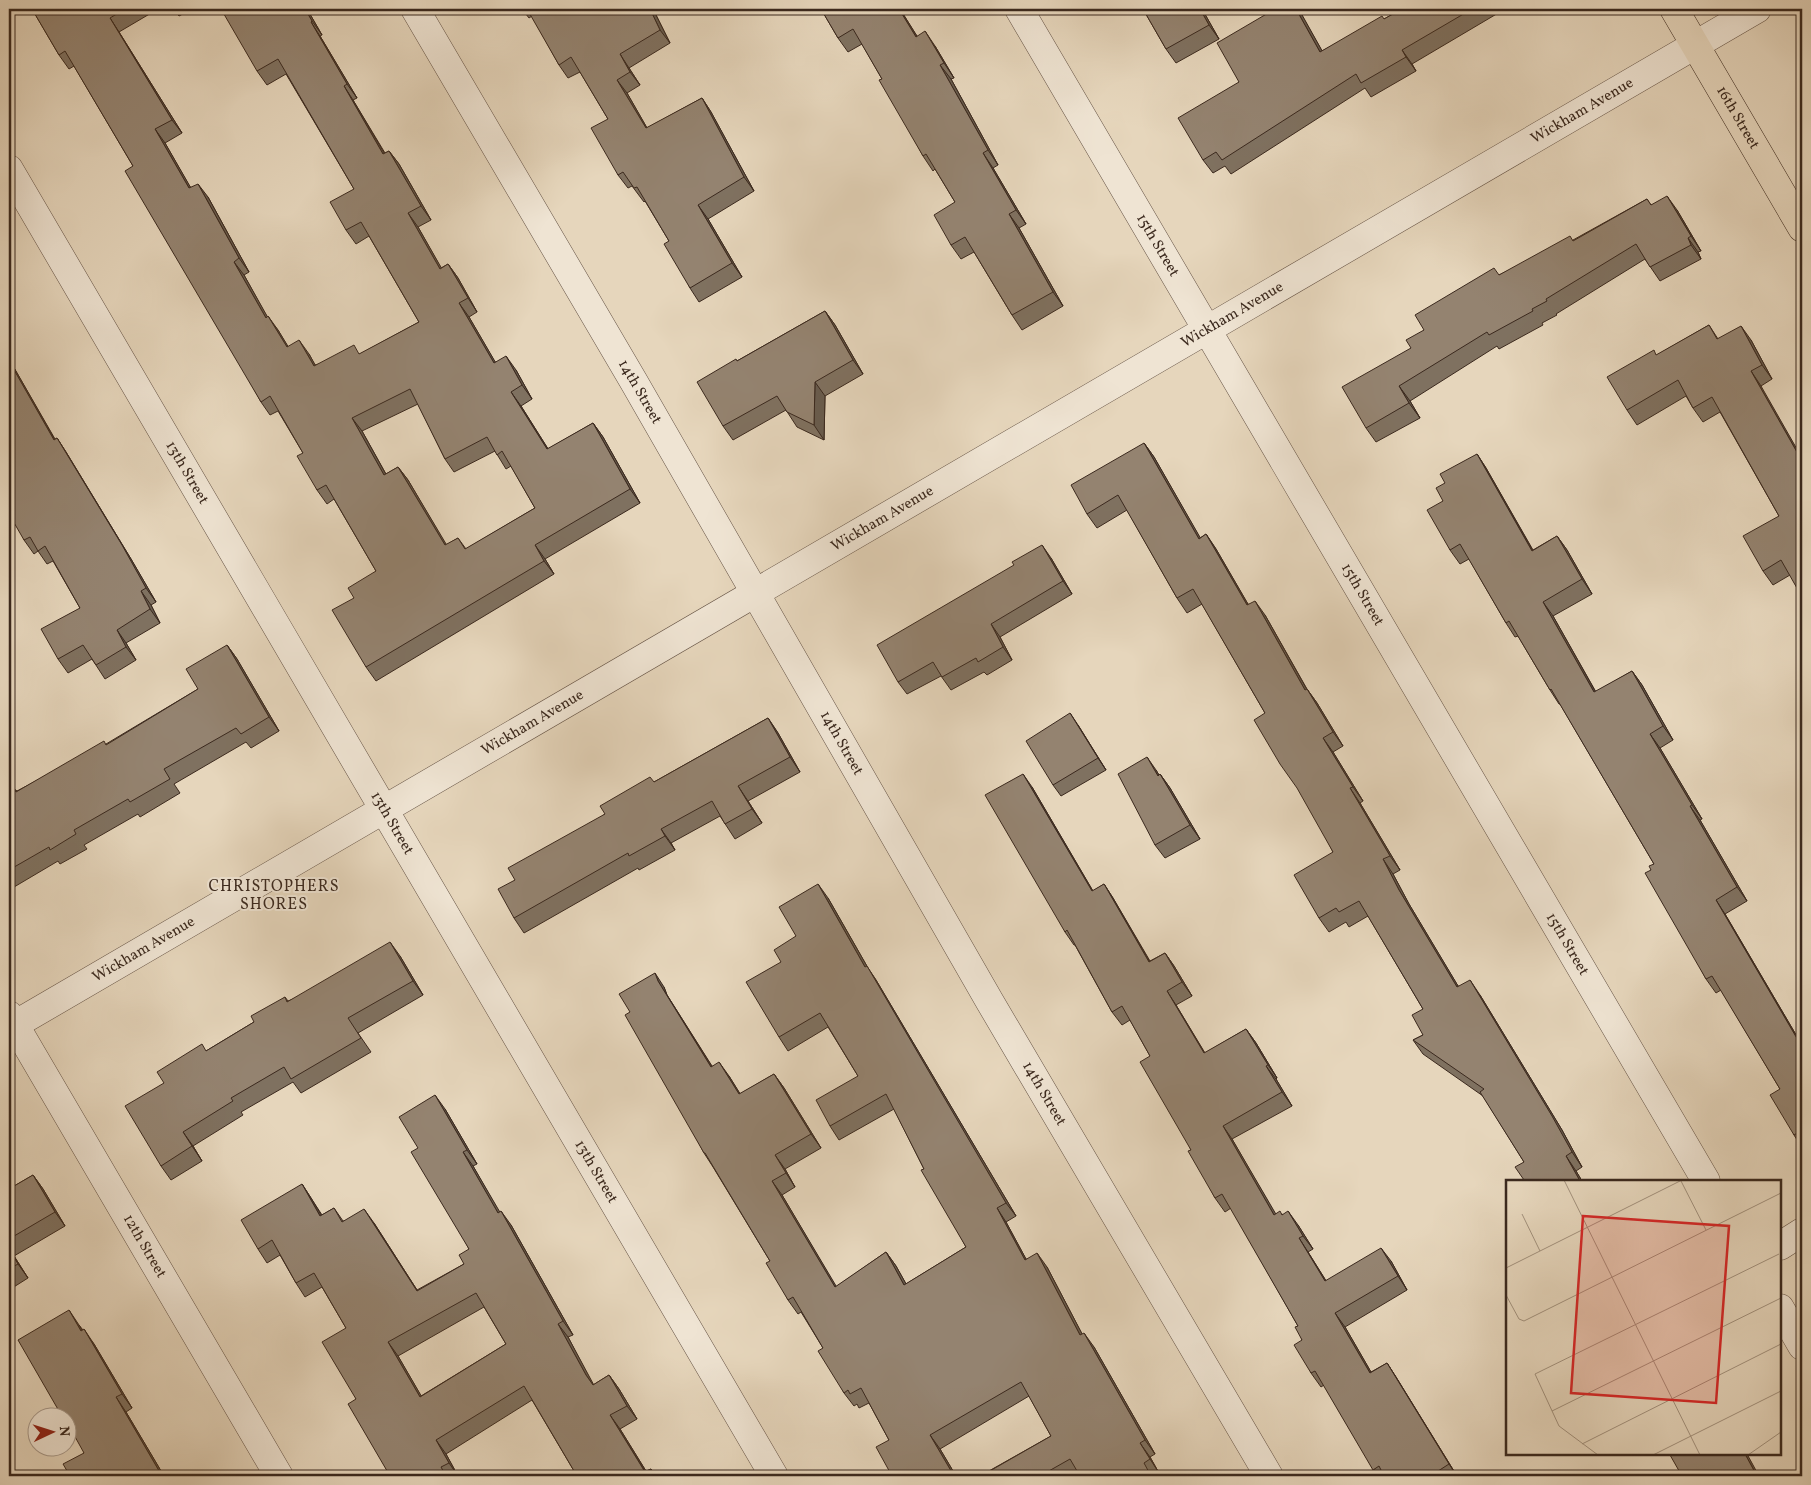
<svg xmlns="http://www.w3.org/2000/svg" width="1811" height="1485" viewBox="0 0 1811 1485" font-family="Vollkorn,serif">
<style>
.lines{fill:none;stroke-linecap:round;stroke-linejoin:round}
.minor-casing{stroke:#665446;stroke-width:29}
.major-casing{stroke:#3b291e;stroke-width:29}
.minor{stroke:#efe4d3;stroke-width:28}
.major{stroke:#e6d6bc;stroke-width:28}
.wall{fill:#7f7160;stroke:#3b291e;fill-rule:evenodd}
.shaded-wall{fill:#685c4e;stroke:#3b291e}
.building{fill:#948370;stroke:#3b291e;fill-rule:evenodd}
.labels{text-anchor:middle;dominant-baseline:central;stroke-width:4;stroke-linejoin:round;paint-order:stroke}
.street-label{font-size:15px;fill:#3b291e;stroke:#efe4d3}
.neighbourhood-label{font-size:16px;letter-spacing:1px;fill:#3b291e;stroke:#efe4d3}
.inset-road{fill:none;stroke:#a2917d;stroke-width:1}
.view{fill:#d62828;fill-opacity:0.15;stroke:#d62828;stroke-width:2.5}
.inset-edge{fill:none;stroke:#3b291e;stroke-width:2.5}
</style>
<rect width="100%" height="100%" fill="#e6d6bc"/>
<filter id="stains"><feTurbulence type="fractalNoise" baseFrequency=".004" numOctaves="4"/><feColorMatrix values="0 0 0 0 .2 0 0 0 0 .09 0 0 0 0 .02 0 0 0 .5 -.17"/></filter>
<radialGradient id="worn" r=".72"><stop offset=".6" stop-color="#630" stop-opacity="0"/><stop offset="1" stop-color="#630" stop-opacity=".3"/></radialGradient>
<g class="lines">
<defs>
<g id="minor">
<path id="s1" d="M415,9L634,382L990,1002L1269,1476"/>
<path id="s2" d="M1019,9L1706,1181"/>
<path id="s3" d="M9,169L774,1476"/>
<path id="s4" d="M9,1015L279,1476"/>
<path id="s5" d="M9,1028L1757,9"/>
<path d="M1780,1246L1802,1232"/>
<path d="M1780,1308L1802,1346"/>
</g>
<g id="major">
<path id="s6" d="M1674,9L1802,228"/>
</g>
</defs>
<!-- minor casing -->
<use href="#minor" class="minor-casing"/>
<!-- major casing -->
<use href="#major" class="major-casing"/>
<!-- minor -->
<use href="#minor" class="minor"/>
<!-- major -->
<use href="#major" class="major"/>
</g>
<!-- wall -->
<path class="wall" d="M32,9H158L119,32L182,133L165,143L190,187L208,197L249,272L244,275L267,317L278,330L288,347L309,354L315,365L360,354L419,322L369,236L356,244L346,230L354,189L286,74L267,85L257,71L307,9L322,35L320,36L357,98L353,100L385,153L389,151L399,164L431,220L418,227L441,268L448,264L458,278L477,312L469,317L495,362L516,370L532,399L521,406L548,449L593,423L603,437L640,503L545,559L554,574L376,681L366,667L354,598L376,571L334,499L327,504L317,490L303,453L278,411L270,415L261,402L133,166L74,66L69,69L59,55ZM418,404L445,459L454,472L495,451L506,469L511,466L535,508L466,549L458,538L446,545L408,480L398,467L386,474L362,431Z
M173,9H192L179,16Z
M522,9H653L670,43L629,68L640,85L627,93L647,128L702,98L711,112L754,191L708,219L742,277L699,302L690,288L669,241L645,201L644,202L632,186L628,188L618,175L608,119L580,72L568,78L559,65L532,16L529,18Z
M821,9H900L917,36L935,46L954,78L951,79L998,165L993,168L1026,224L1019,228L1063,306L1022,330L1012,315L974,252L961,259L951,245L955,202L935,169L933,171L923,156L882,79L862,44L848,52L838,38Z
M1143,9H1202L1219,39L1176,63L1166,49Z
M1275,9H1298L1322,51L1384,19L1402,9H1505L1412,64L1416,71L1371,97L1365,88L1231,174L1225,166L1213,173L1203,160L1239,82Z
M1647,199L1651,205L1677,210L1701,251L1698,252L1701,259L1660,281L1645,259L1556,314L1557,315L1542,323L1543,325L1499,349L1497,346L1410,401L1420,418L1376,442L1366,428L1411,348L1424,330L1499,275L1573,240Z
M825,311L835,325L863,374L825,396L824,440L797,427L786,410L733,440L723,426L737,361Z
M1709,325L1718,339L1751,340L1772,379L1761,386L1790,575L1773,585L1763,571L1779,516L1720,412L1703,422L1693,408L1686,396L1637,425L1627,410L1657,355Z
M9,360L13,366L55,439L57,438L66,452L131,559L156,602L151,605L160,623L126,643L136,660L105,679L92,659L68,673L58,659L80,608L53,561L47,564L38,551L34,554L24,540L13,501L9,493Z
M1144,443L1154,457L1200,538L1206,534L1216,549L1248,604L1265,615L1307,689L1317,703L1343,746L1333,752L1363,801L1360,803L1400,870L1393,874L1409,904L1458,986L1480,995L1562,1130L1582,1167L1576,1171L1582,1181H1521L1524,1180V1162L1483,1096L1423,1054L1413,1040L1423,1035V1009L1368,916L1349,927L1346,922L1329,932L1319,918L1333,852L1265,713L1202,604L1187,613L1177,598L1127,510L1097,528L1087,514Z
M1477,454L1486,468L1533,550L1557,536L1567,550L1592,594L1553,616L1596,692L1632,671L1642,685L1673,740L1660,748L1702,819L1700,820L1747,901L1725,914L1802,1045V1148L1794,1135L1780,1089L1721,990L1716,993L1706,979L1651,870L1654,864L1560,704H1559L1550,690L1518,636L1515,637L1506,623L1469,559L1460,564L1450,550L1443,501L1445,483Z
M1051,558L1072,594L1000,637L1012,660L987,675L984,672L951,690L941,676L907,694L898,682Z
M227,645L237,659L279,731L251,748L246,742L174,784L180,793L140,817L138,814L84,845L87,849L60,864L58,861L9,890V785L17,791L106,744L198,689Z
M768,718L778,733L800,772L748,801L762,823L735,839L720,816L671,843L675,850L639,870L638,868L524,933L514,918L515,880L605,814L654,782Z
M1078,725L1106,770L1061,796L1053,785Z
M1156,770L1159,775L1160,774L1170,788L1200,839L1165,858L1155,845Z
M1032,787L1093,891L1104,884L1113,898L1150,961L1165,953L1174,966L1192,996L1176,1005L1205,1053L1246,1029L1256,1043L1277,1078L1276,1079L1292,1106L1232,1139L1275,1214H1282L1298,1225L1313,1249L1308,1252L1326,1281L1391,1261L1407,1290L1345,1327L1371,1372L1387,1363L1396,1377L1457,1476H1378L1324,1385L1321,1387L1311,1373L1298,1326L1231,1208L1225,1212L1215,1198L1191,1150L1150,1056L1130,1020L1122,1025L1112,1012L1075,945H1074L1065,932Z
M828,898L868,968L876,980L1016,1216L1006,1222L1026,1259L1047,1267L1082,1334L1094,1347L1155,1454L1150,1457L1159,1473L1154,1476H1080L1079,1473L1073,1476H980L1051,1436L1029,1396L940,1449L956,1476H892L889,1440L869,1403L859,1408L857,1404L854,1406L844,1393L823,1348L801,1312L798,1314L788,1300L770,1261L713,1167L704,1153L630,1012L664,987L667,995L712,1066L729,1076L740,1094L774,1074L784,1088L821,1148L785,1169L795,1187L782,1195L836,1287L886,1252L896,1266L906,1284L966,1247L924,1169L894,1109L839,1140L830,1126L858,1076L828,1027L788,1051L779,1037L781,962L796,936Z
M400,956L423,995L358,1033L371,1052L301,1093L293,1082L241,1112L243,1115L193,1146L202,1161L171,1180L161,1166L164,1083L206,1051L254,1022L285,997L288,1001Z
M445,1109L477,1164L473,1166L499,1212L511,1225L573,1335L568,1337L593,1385L609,1375L619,1389L637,1419L620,1429L646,1471L651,1469L656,1476H577L532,1400L446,1454L458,1476H390L356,1399L346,1328L322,1287L305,1297L296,1283L280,1255L267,1263L258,1249L302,1184L311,1198L322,1215L334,1208L343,1221L374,1223L417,1290L464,1264L469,1249L418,1148ZM484,1307L506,1344L421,1396L398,1356Z
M33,1175L43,1189L65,1226L14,1256L28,1278L9,1290V1189Z
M79,1325L83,1330L94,1344L132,1408L126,1412L164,1476H70L84,1453Z"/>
<!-- shaded-wall -->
<path class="shaded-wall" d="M305,9H307L322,35L312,21Z
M650,9H653L670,43L660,30Z
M899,9H900L926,51L916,37Z
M1200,9H1202L1219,39L1209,25Z
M1296,9H1298L1301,13L1330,65L1320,52Z
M110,18L119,32L182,133L172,120Z
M311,22L320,36L357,98L347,84Z
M925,31L935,46L954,78L944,63Z
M1402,50L1412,64L1416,71L1406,57Z
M620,54L629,68L640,85L630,72Z
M940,65L951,79L998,165L988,150Z
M617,80L627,93L655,142L646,128Z
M344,86L353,100L393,168L383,154Z
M702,98L711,112L754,191L744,177Z
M155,129L165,143L199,202L189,188Z
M389,151L399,164L431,220L421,206Z
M983,153L993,168L1026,224L1016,210Z
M198,184L208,197L249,272L239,258Z
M1667,196L1677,210L1701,251L1691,236Z
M698,205L708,219L742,277L732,263Z
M408,213L418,227L450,283L440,269Z
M1009,214L1019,228L1063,306L1053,292Z
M1688,238L1698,252L1701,259L1691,245Z
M234,262L244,275L276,332L266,318Z
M448,264L458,278L477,312L468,298Z
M459,303L469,317L504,377L494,363Z
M825,311L835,325L863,374L853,360Z
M268,316L278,330L297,361L287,347Z
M1741,326L1751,340L1772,379L1762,365Z
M299,340L309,354L323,379L314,366Z
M506,356L516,370L532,399L522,385Z
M9,360L13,366L63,454L54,440L9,362Z
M1751,371L1761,386L1802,458V461Z
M815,382L825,396L824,440L814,425Z
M1399,386L1410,401L1420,418L1409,403Z
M511,392L521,406L557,463L547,449Z
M352,418L362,431L394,489L384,475Z
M593,423L603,437L640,503L630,489Z
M57,438L66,452L131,559L156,602L146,588Z
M1144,443L1154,457L1209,553L1199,539Z
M1477,454L1486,468L1541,565L1532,551Z
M398,467L408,480L455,559L445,545Z
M1206,534L1216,549L1257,620L1247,605Z
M1557,536L1567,550L1592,594L1582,579Z
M535,545L545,559L554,574L544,561Z
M1042,545L1051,558L1072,594L1063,581Z
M141,591L151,605L160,623L150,609Z
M1255,601L1265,615L1315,704L1305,690Z
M1543,602L1553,616L1604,707L1594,692Z
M991,624L1000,637L1012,660L1003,647Z
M117,630L126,643L136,660L126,647Z
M227,645L237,659L279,731L269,717Z
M1632,671L1642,685L1673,740L1663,726Z
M1307,689L1317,703L1343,746L1333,732Z
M1070,713L1078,725L1106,770L1098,758Z
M768,718L778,733L800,772L790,757Z
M1650,734L1660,748L1702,819L1692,805Z
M1323,738L1333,752L1363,801L1353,787Z
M1147,757L1156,770L1167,789L1158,776Z
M1023,774L1032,787L1101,905L1092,891Z
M1160,774L1170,788L1200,839L1190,825Z
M738,786L748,801L762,823L752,809Z
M1350,788L1360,803L1400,870L1390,856Z
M1690,806L1700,820L1747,901L1737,887Z
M661,829L671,843L675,850L665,836Z
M1383,859L1393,874L1409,904L1467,1001L1457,987L1399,890Z
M818,884L828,898L868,968L876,980L1016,1216L1006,1203L865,967Z
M1104,884L1113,898L1158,976L1149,962Z
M1716,900L1725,914L1802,1045V1047Z
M390,942L400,956L423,995L413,981Z
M1165,953L1174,966L1192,996L1182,982Z
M655,973L664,987L667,995L721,1081L711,1067L658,981Z
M1470,980L1480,995L1562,1130L1582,1167L1572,1152Z
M1167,991L1176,1005L1213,1067L1204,1053Z
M1246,1029L1256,1043L1277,1078L1268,1065Z
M719,1062L729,1076L749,1108L739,1094Z
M1266,1066L1276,1079L1292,1106L1282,1092Z
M774,1074L784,1088L821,1148L811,1134Z
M435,1095L445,1109L477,1164L467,1150Z
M1223,1126L1232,1139L1284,1228L1274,1215Z
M183,1132L193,1146L202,1161L192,1146Z
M463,1152L473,1166L508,1226L498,1213Z
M775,1155L785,1169L795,1187L786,1173Z
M1566,1156L1576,1171L1582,1181H1580Z
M33,1175L43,1189L65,1226L55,1212Z
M772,1181L782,1195L845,1301L835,1287Z
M302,1184L311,1198L330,1230L320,1216Z
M997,1208L1006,1222L1034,1274L1025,1260Z
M364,1209L374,1223L426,1304L417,1291Z
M501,1211L511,1225L573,1335L563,1321Z
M1288,1211L1298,1225L1313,1249L1303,1236Z
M1299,1238L1308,1252L1335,1295L1325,1281Z
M9,1248L14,1256L28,1278L18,1264Z
M1381,1248L1391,1261L1407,1290L1398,1276Z
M886,1252L896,1266L914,1298L904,1285Z
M1037,1253L1047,1267L1090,1349L1080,1335Z
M69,1310L79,1325L91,1345L81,1331Z
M1335,1313L1345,1327L1379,1386L1370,1373Z
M558,1324L568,1337L596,1389L586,1375Z
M84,1329L94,1344L132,1408L122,1394Z
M1084,1333L1094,1347L1155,1454L1145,1440Z
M388,1342L398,1356L430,1411L420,1397Z
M1387,1363L1396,1377L1457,1476L1449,1464Z
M609,1375L619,1389L637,1419L627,1406Z
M116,1397L126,1412L164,1476H162Z
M610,1415L620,1429L649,1476H648Z
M930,1435L940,1449L956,1476H954Z
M436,1440L446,1454L458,1476L449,1463Z
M1140,1443L1150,1457L1159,1473L1150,1459Z
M1745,1454H1747L1759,1476H1757Z"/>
<!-- building -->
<path class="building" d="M32,9H125L110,18L172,120L155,129L189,188L198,184L239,258L234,262L266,318L268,316L287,347L299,340L314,366L354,345L359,354L419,322L361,222L346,230L330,202L354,189L278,59L257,71L221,9H305L312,21L311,22L347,84L344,86L383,154L389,151L421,206L408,213L440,269L448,264L468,298L459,303L494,363L506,356L522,385L511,392L547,449L593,423L630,489L535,545L544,561L366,667L332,610L354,598L348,588L376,571L326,485L317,490L297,456L303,453L270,396L261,402L125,171L133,166L65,51L59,55ZM410,389L445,459L487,437L497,455L502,451L535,508L465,549L458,538L445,545L398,467L384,475L352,418Z
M527,9H650L660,30L620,54L630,72L617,80L646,128L702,98L744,177L698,205L732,263L690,288L664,244L669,241L637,187L634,188L623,172L618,175L591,128L608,119L571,57L559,65Z
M821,9H899L916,37L925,31L944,63L940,65L988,150L983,153L1016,210L1009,214L1053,292L1012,315L965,237L951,245L934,215L955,202L926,154L923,156L879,80L882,79L853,29L838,38Z
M1143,9H1200L1209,25L1166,49Z
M1275,9H1296L1320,52L1382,16L1384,19L1402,9H1472L1402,50L1406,57L1361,83L1356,74L1222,160L1216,152L1203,160L1178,118L1239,82L1217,43Z
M1667,196L1691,236L1688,238L1691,245L1650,267L1636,244L1546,299L1547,301L1532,309L1533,311L1489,335L1487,332L1399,386L1409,403L1366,428L1342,387L1411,348L1406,340L1424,330L1415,315L1494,268L1499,275L1570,236L1573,241L1647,199L1651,205Z
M825,311L853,360L815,382L814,425L787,412L777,396L723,426L697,382L736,359L737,361Z
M1709,325L1717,339L1741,326L1762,365L1751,371L1802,461V597L1781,560L1763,571L1743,536L1779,516L1712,397L1693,408L1678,380L1627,410L1607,377L1654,350L1656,355Z
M9,361L54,440L57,438L122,545L146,588L141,591L150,609L117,630L126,647L96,665L83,645L58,659L41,629L80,608L45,546L38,551L30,537L24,540L9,514V503L13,501L9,493Z
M1144,443L1199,539L1206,534L1247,605L1255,601L1305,690L1307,689L1333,732L1323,738L1353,787L1350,788L1390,856L1383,859L1399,890L1457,987L1470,980L1552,1116L1572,1152L1566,1156L1580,1181H1521L1524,1180L1515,1167L1524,1162L1480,1092L1484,1089L1413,1040L1423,1035L1412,1015L1423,1009L1359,901L1339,912L1336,908L1319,918L1294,875L1333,852L1297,788L1280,764L1254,720L1265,713L1193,589L1177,598L1118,495L1087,514L1071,485Z
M1477,454L1532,551L1557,536L1582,579L1543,602L1594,692L1632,671L1663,726L1650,734L1692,805L1690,806L1737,887L1716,900L1802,1047V1130L1794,1135L1770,1095L1780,1089L1712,976L1706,979L1645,873L1651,870L1649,866L1654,864L1551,689L1550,690L1509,621L1506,623L1460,544L1450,550L1427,510L1443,501L1436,488L1445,483L1440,474Z
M1042,545L1063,581L991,624L1003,647L978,662L976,658L942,677L933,662L898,682L877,645L1014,565L1012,562Z
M227,645L269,717L241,734L236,728L164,769L170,779L130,802L128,799L74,830L76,834L50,850L49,847L9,870V785L11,783L16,792L104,741L106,745L198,689L186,669Z
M1070,713L1098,758L1053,785L1026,741Z
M768,718L790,757L738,786L752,809L725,824L712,801L661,829L665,836L629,856L628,853L514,918L498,889L515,880L508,868L605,814L600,806L650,777L654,782Z
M1147,757L1158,776L1160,774L1190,825L1155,845L1118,774Z
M1023,774L1092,891L1104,884L1149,962L1165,953L1182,982L1167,991L1204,1053L1246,1029L1268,1065L1266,1066L1282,1092L1223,1126L1274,1215L1280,1211L1282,1215L1288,1211L1303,1236L1299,1238L1325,1281L1381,1248L1398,1276L1335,1313L1370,1373L1387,1363L1449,1464L1435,1473L1437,1476H1384L1379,1466L1373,1470L1315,1371L1311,1373L1294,1345L1302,1340L1295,1327L1298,1326L1222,1194L1215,1198L1188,1151L1191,1150L1140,1062L1150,1056L1122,1006L1112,1012L1067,930L1065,932L985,795Z
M818,884L865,967L867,966L1006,1203L997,1208L1025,1260L1037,1253L1080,1335L1084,1333L1145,1440L1140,1443L1150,1459L1144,1463L1151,1476H1080L1070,1459L1040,1476H981L1051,1436L1021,1382L930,1435L954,1476H892L876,1447L889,1440L861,1388L850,1394L848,1390L844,1393L818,1351L823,1348L793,1297L788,1300L766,1263L770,1261L705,1153H704L625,1015L630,1012L619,994L655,973L658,981L711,1067L719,1062L739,1094L774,1074L811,1134L775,1155L786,1173L772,1181L835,1287L886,1252L904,1285L966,1247L921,1170L924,1169L886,1094L830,1126L816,1100L858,1076L820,1013L779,1037L746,982L781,962L774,950L796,936L779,907Z
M390,942L413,981L348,1018L361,1038L291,1079L284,1067L231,1098L233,1101L183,1132L192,1146L161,1166L125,1106L164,1083L157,1072L202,1044L206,1051L254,1022L251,1016L285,997L287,1002Z
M435,1095L467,1150L463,1152L498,1213L501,1211L563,1321L558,1324L586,1375L593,1385L609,1375L627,1406L610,1415L645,1472L651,1469L655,1476H577L524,1386L436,1440L449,1463L441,1467L446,1476H390L348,1404L356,1399L322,1342L346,1328L314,1273L296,1283L272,1240L258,1249L241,1220L302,1184L320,1216L334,1208L342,1222L364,1209L417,1291L464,1264L459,1255L469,1249L411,1152L418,1148L399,1117ZM476,1293L506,1344L420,1397L388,1342Z
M33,1175L55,1212L9,1239V1189Z
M9,1249L18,1264L9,1269Z
M69,1310L81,1331L84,1329L122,1394L116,1397L162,1476H70L63,1464L84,1453L68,1424V1418H63L18,1340Z
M1673,1454H1745L1757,1476H1682L1670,1455Z"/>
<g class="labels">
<!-- street labels -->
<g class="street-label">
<text stroke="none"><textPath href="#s5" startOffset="1821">Wickham Avenue</textPath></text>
<text stroke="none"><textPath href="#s6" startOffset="126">16th Street</textPath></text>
<text stroke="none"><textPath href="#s2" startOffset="274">15th Street</textPath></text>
<text stroke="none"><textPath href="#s5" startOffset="1416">Wickham Avenue</textPath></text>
<text stroke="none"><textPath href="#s1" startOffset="444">14th Street</textPath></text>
<text stroke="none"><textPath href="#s3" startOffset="352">13th Street</textPath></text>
<text stroke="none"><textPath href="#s5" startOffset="1011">Wickham Avenue</textPath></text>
<text stroke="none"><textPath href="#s2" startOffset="679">15th Street</textPath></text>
<text stroke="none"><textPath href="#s5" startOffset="606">Wickham Avenue</textPath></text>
<text stroke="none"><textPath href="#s1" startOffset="849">14th Street</textPath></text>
<text stroke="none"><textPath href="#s3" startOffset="758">13th Street</textPath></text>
<text stroke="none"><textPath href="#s2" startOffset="1084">15th Street</textPath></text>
<text stroke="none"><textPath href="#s5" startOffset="156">Wickham Avenue</textPath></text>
<text stroke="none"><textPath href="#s1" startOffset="1254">14th Street</textPath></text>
<text stroke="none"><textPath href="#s3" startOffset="1162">13th Street</textPath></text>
<text stroke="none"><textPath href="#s4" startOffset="268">12th Street</textPath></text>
</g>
<!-- neighbourhood labels -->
<g class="neighbourhood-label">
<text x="274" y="887">CHRISTOPHERS<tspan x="274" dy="18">SHORES</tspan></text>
</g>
</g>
<!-- overview -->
<g transform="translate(1506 1180)">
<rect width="275" height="275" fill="#e6d6bc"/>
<path class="inset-road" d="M58,0L194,275M175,1L200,50M16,34L34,71M0,88L176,0M0,115L13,139L18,141L275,13M29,194L273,74M29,194L53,246L92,275M46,231L275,118M76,264L275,164M147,275L275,211M242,275L275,252"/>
<path class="view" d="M77,36L223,46L210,223L65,213Z"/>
<rect width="275" height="275" class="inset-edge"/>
</g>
<!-- margin -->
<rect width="1811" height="1485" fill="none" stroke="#e6d6bc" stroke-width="30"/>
<rect x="10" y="10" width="1791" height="1465" fill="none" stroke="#3b291e" stroke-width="2.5"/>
<rect x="15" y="15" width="1781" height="1455" fill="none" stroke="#3b291e"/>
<!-- north arrow -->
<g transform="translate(52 1432) rotate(86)"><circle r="24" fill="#efe4d3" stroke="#a7998b"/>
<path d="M0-4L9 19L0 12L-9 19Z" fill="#8f2418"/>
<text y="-8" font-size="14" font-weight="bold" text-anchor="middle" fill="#3b291e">N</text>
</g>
<rect width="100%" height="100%" filter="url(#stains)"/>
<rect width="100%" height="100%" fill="url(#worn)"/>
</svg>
